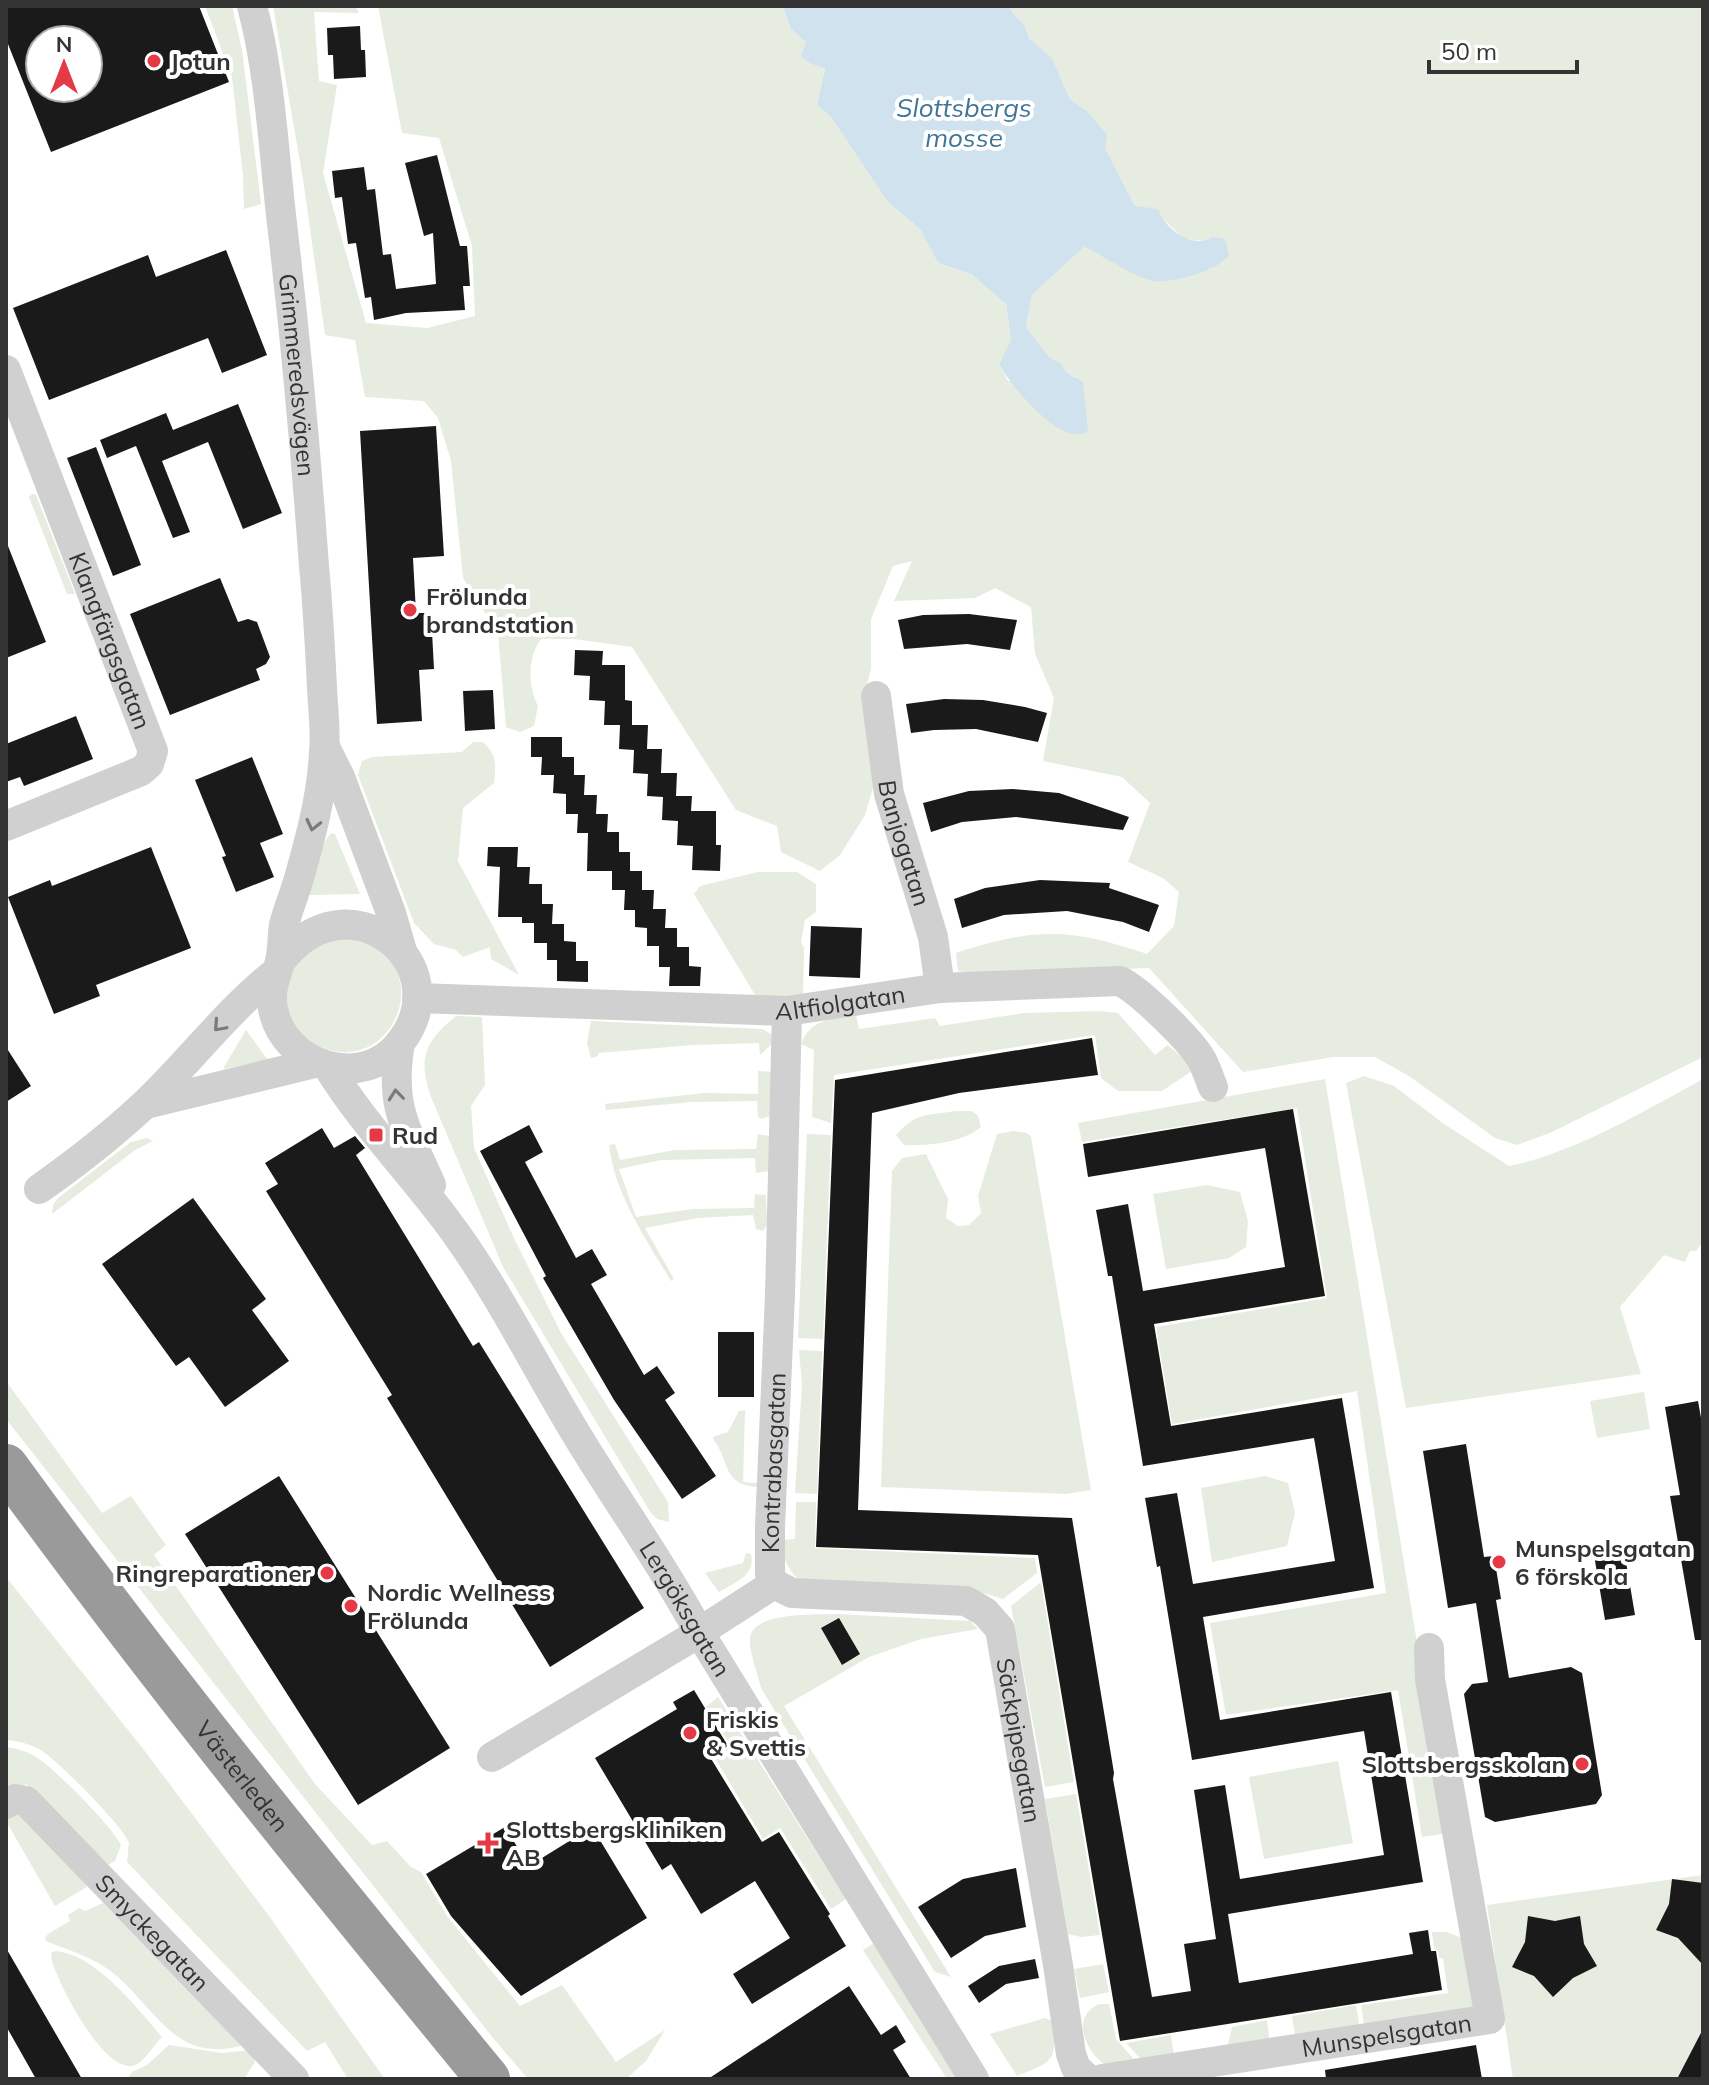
<svg xmlns="http://www.w3.org/2000/svg" width="1709" height="2085" viewBox="0 0 1709 2085" font-family="Mulish,sans-serif">
<style>
.green{fill:#e6ecdf}
.water{fill:#cfe2ee}
.building{fill:#1a1a1a;fill-rule:evenodd}
.lines{fill:none;stroke-linecap:round;stroke-linejoin:round}
.minor{stroke:#d0d0d0;stroke-width:30}
.highway{stroke:#9a9a9a;stroke-width:44}
.oneway{stroke:#7a7a7a}
.poi-dot{fill:#e63946;stroke:#fff;stroke-width:3}
.labels{text-anchor:middle;dominant-baseline:central;stroke-width:8;stroke-linejoin:round;paint-order:stroke}
.poi-label{font-size:24px;font-weight:bold;fill:#333;stroke:#fff;text-anchor:start}
.street-label{font-size:24px;fill:#333;stroke:#fff}
.water-label{font-size:26px;font-style:italic;fill:#3f7597;stroke:#fff}
</style>
<rect width="100%" height="100%" fill="#fff"/>
<!-- green -->
<path class="green" d="M205,6H232L242,50L261,204L244,209L243,176L232,77Z
M273,6H355L359,13L314,12L319,81L337,85L323,173L366,323L427,328L475,316L472,246L439,138L402,133L378,6H783L791,29L806,42L805,49L811,64L825,67L817,105L831,117L887,201L920,229L938,263L971,274L1006,304L1011,340L999,364L1008,381L1076,377L1066,372L1061,363L1049,357L1026,327L1032,295L1084,247L1152,281L1189,276L1213,268L1206,241L1184,239L1161,217L1148,209L1135,206L1105,148L1106,135L1087,111L1070,99L1052,58L1029,38L1025,26L1007,6H1703V1057L1552,1132L1517,1145L1495,1138L1409,1076L1375,1057H1333L1243,1072L1149,968L976,975L958,971L956,953C1034,928 1068,927 1147,954L1174,926L1179,892L1163,878L1128,862L1150,803L1122,777L1043,761L1054,698L1035,654L1031,607L995,588L975,598L894,601L912,561L893,566L871,619V669L864,696L875,781L865,815L840,855L820,871L781,852L777,826L736,810L632,647L574,639H541C527,658 528,687 538,706L534,726L520,732L506,727L498,633L463,578L451,461L438,418L424,401L365,397L355,340L325,335L303,179Z
M32,494L36,495L75,594H67L29,497Z
M473,742H483C497,755 496,764 494,783L463,808L458,861L519,975L491,959L490,947L463,957L456,950L434,944L414,923L358,775L362,761L372,757L462,752Z
M331,833L335,834L360,894L309,895L307,891L325,841Z
M758,872H797L816,884V912L805,920L801,942L804,948L803,1000L757,998L694,894L700,886Z
M337,935C366,943 393,946 400,982C404,1000 398,1019 386,1033C344,1082 262,1028 290,971C292,966 295,958 299,955C308,946 325,941 337,935Z
M1099,1011L1118,1013L1155,1055L1168,1045L1195,1069L1162,1091H1118L1101,1078L1095,1035L834,1075L831,1123L812,1117L814,1050L801,1044C811,1018 831,1020 856,1015L859,1029L935,1018L940,1026L1024,1013Z
M456,1016L482,1017L485,1085L471,1106L474,1148L512,1234L561,1333L668,1502L669,1522L657,1519L651,1513L503,1267L431,1097C418,1059 424,1042 456,1016Z
M591,1021L762,1029L771,1034L775,1041L760,1055L759,1043L693,1045L598,1053V1056L591,1058L587,1043Z
M246,1030L268,1060L224,1069V1067Z
M758,1071L772,1072L770,1116L762,1119L758,1117L757,1101L691,1102L606,1110L605,1104L704,1093L758,1094Z
M1364,1076L1394,1086L1444,1124L1509,1166C1572,1154 1646,1110 1703,1079V1242L1696,1251H1690L1685,1262L1664,1255L1620,1307L1641,1374L1406,1408L1346,1083Z
M1325,1079L1448,1833L1422,1837L1398,1690L1226,1715L1210,1623L1386,1593L1357,1391L1172,1424L1156,1327L1327,1298L1297,1108L1082,1142L1078,1123Z
M956,1111H972L978,1116L981,1127C962,1143 928,1146 904,1145L896,1135C918,1111 926,1116 956,1111Z
M1013,1131L1027,1133L1031,1137L1091,1490L1066,1494L881,1487L892,1171L902,1158L926,1154L948,1199L946,1218L958,1226L969,1225L981,1213L978,1196L997,1134Z
M758,1134L769,1136L770,1139L769,1171L756,1173L755,1158L661,1160L619,1169L636,1217L693,1209L754,1208L755,1194L766,1195L767,1225L763,1231L756,1229L753,1215L698,1218L645,1228L674,1279L671,1281C646,1239 615,1195 609,1145L615,1144L620,1160L675,1150L756,1149Z
M807,1134L831,1135L823,1339L798,1338Z
M147,1138L153,1141L135,1150L52,1214L53,1205L58,1198L131,1142Z
M1207,1185L1240,1192L1248,1221L1246,1247L1229,1258L1166,1269L1153,1194Z
M799,1350L822,1351L817,1494L795,1493L802,1385Z
M6,1381L102,1513L131,1496L166,1545L154,1555L315,1784L372,1845L387,1841L411,1867L421,1872L447,1916L520,2006L562,1985L616,2062L665,2030L646,2061L626,2079H528L493,2038L6,1419Z
M1644,1392L1650,1429L1597,1438L1590,1401Z
M745,1410L743,1482L757,1483V1487C721,1484 731,1462 713,1439V1437L728,1432L739,1411Z
M1265,1476L1288,1483L1295,1513L1287,1546L1212,1562L1201,1488Z
M796,1502H816L815,1548L1035,1558L1037,1573L1003,1599L979,1592L800,1581C787,1569 782,1557 782,1540L795,1539Z
M746,1553L751,1554C756,1576 735,1582 719,1592L705,1573L743,1563Z
M6,1577L144,1750L269,1916L385,2079H348L325,2042L307,2051L127,1862L129,1843C124,1827 58,1761 42,1751C31,1744 19,1741 6,1740Z
M1041,1582L1074,1782L1045,1787L1011,1606Z
M838,1614L970,1621L978,1629L921,1639L869,1657L784,1706L951,1977L935,1972L761,1688C758,1674 749,1653 750,1638C753,1611 818,1615 838,1614Z
M718,1697L846,1899L831,1909L780,1828L763,1839L715,1758L731,1746L706,1707Z
M6,1747C17,1749 27,1751 36,1757C53,1767 113,1827 121,1845L115,1861L108,1865L26,1784L6,1795Z
M1338,1761L1353,1843L1264,1859L1249,1777Z
M1076,1794L1100,1935L1081,1937L1068,1934L1045,1799Z
M6,1810L25,1818L87,1886L85,1888L55,1906L6,1821Z
M1703,1875V2079H1513L1487,1905Z
M103,1903L244,2045C178,2064 159,2014 118,1977C98,1959 71,1951 46,1941L45,1938L48,1934L70,1921L68,1915L79,1908L85,1911Z
M1432,1932H1446L1462,1938L1476,1999L1472,2007L1365,2030L1361,2005L1448,1993L1443,1958H1439L1438,1950L1434,1949Z
M874,1943L959,2079H947L863,1950Z
M55,1951C96,1954 137,2008 162,2037C154,2044 143,2065 132,2066C102,2070 59,1985 52,1961L51,1953Z
M1103,1964L1109,1992L1080,1998L1074,1969Z
M1100,2004H1109L1116,2039L1138,2064L1107,2066C1086,2054 1069,2015 1100,2004Z
M1356,2005L1360,2030L1296,2042L1292,2016Z
M1045,2018L1053,2021C1057,2062 1053,2062 1017,2076L990,2034Z
M1267,2020L1270,2045L1226,2053L1232,2027Z
M1171,2035L1175,2062L1148,2067L1126,2043Z
M169,2045L222,2053L251,2050L255,2062L244,2079H127L132,2072L147,2065Z"/>
<!-- water -->
<path class="water" d="M783,6H1007L1025,26L1029,38L1052,58L1070,99L1087,111L1107,135L1105,148L1135,206L1158,209C1165,229 1193,250 1213,237L1225,239L1229,255C1216,272 1174,283 1153,281C1138,279 1102,255 1084,247L1032,295L1026,327L1049,357L1061,363L1066,372L1083,382L1088,432C1084,433 1079,434 1075,434C1050,432 1010,385 999,364L1011,340L1006,304L971,274L938,263L920,229L887,201L831,117L817,105L825,68L811,64L801,56L806,42L791,29Z"/>
<!-- building -->
<path class="building" d="M6,6H199L229,82L51,152L6,39ZM40,40H88V88H40Z
M360,26L361,50H365L366,77L334,79L333,55H328L327,28Z
M437,155L460,246H467L470,286H463L465,310L406,313L374,320L371,297L365,298L356,243L348,244L342,197L335,198L332,171L364,167L367,190L375,189L383,255L391,254L396,289L436,284L433,233L424,236L405,163Z
M226,250L267,355L222,373L208,338L49,400L13,308L148,255L156,277Z
M238,404L282,513L243,529L208,442L162,461L190,532L173,538L136,446L107,458L100,440L166,413L173,430Z
M436,426L444,556L413,558L416,613H431L434,669L419,670L422,721L377,724L360,431Z
M96,447L141,565L113,576L67,458Z
M6,541L46,642L6,658Z
M220,578L238,622L248,619L257,622L270,657L266,664L256,669L260,680L170,715L130,614Z
M969,614L1017,620L1010,650L967,644L904,649L898,620L923,615Z
M575,650L603,651L602,665H625V700L632,701V725H648L647,749H662L661,773H677L676,796H692L691,811H716V845H721L720,871L692,870L693,846L677,845L678,821L662,820L663,797L647,796L648,774L633,773L634,750L619,749L620,725H604L605,701L589,700L590,676L574,675Z
M493,690L495,729L465,731L463,691Z
M944,699L983,700L1025,707L1047,713L1038,742L976,729L934,730L911,733L906,704Z
M76,716L93,759L24,786L20,777L6,782V744Z
M531,737H562V757H574V775H585L584,795H597L596,814H608L607,832H619V852H630V871H642V890H654L653,909H666L665,928H677V947H689V966L701,967L700,986H669L670,967H659V946H647V928L635,927V910H624L625,890H612V871H587L588,833H577L578,814H566V794L553,793L554,775H541L542,757H531Z
M252,757L283,834L260,843L274,877L236,892L222,857L226,856L195,780Z
M1013,789L1059,793L1129,817L1123,830L1016,817L962,822L931,832L923,803L969,791Z
M151,847L191,948L96,985L100,996L54,1014L8,897L50,880L52,886Z
M488,847H518L517,867H530L529,884H542V904H553L552,924H564V941L576,942V961H588V982L557,981V960H547V943H534V923H522V917H498L500,867L487,866Z
M1040,880L1110,883L1109,888L1159,905L1149,932L1123,922L1067,911L1004,915L962,928L954,899L985,888Z
M811,926L862,928L860,978L809,976Z
M1092,1038L1098,1075L959,1093L872,1113L858,1510L1072,1518L1114,1773L1113,1779L1152,1997L1191,1991L1184,1944L1216,1939L1194,1790L1225,1785L1240,1879L1384,1855L1364,1731L1192,1760L1160,1566L1157,1567L1145,1498L1177,1493L1193,1584L1335,1561L1314,1438L1143,1466L1112,1276H1108L1096,1210L1128,1204L1143,1291L1285,1267L1265,1148L1088,1177L1083,1144L1293,1109L1325,1296L1154,1324L1171,1426L1342,1398L1374,1588L1203,1617L1220,1720L1391,1692L1423,1882L1228,1914L1239,1983L1413,1954L1409,1933L1428,1930L1431,1951H1436L1442,1990L1120,2041L1038,1555L816,1547L835,1080Z
M6,1047L31,1086L6,1102Z
M529,1125L543,1152L525,1162L576,1258L592,1249L607,1275L591,1284L644,1375L657,1366L675,1393L665,1400L716,1476L682,1499L614,1400L543,1278L546,1276L480,1151Z
M322,1128L334,1148L355,1136L365,1148L356,1155L473,1346L479,1342L644,1608L550,1667L387,1398L392,1395L266,1191L278,1184L265,1163Z
M193,1198L266,1299L252,1310L289,1361L225,1407L189,1357L176,1366L102,1264Z
M718,1332H754V1397H718Z
M1698,1401L1703,1429V1640H1695L1670,1496L1680,1495L1665,1407Z
M1466,1444L1484,1557L1494,1556L1501,1599L1496,1600L1509,1678L1571,1667L1582,1673L1602,1795L1596,1804L1495,1822L1485,1817L1464,1694L1472,1684L1488,1682L1476,1603L1448,1608L1423,1451Z
M279,1476L450,1748L358,1805L185,1534Z
M1623,1544L1635,1615L1605,1620L1593,1549Z
M839,1618L860,1654L842,1665L821,1628Z
M694,1690L728,1746L710,1757L762,1842L779,1832L830,1914L828,1916L846,1946L752,2004L733,1974L790,1938L755,1881L701,1914L671,1864L662,1870L595,1758L677,1709L673,1702Z
M505,1827L529,1866L592,1827L647,1918L521,1996L451,1916L426,1874Z
M1016,1868L1026,1927L985,1936L951,1958L918,1907L963,1879Z
M1672,1879L1703,1883V1965L1678,1938L1656,1930L1669,1904Z
M1528,1916L1555,1921L1580,1916L1584,1944L1597,1966L1573,1978L1553,1997L1534,1976L1512,1967L1525,1942Z
M6,1948L82,2079H36L6,2026Z
M1035,1959L1039,1978L1006,1984L979,2003L968,1986L999,1966Z
M849,1986L881,2035L896,2025L906,2042L893,2050L911,2079H708Z
M1703,2029V2079H1677Z
M1476,2045L1482,2079H1326L1325,2070Z"/>
<g class="lines">
<!-- minor -->
<g class="minor">
<path id="s1" d="M252,6C271,76 274,160 283,232C296,344 306,455 314,566C318,607 320,647 322,688C323,709 326,731 324,752C322,795 311,836 299,878C295,893 288,909 284,925C282,937 283,949 280,961C276,978 269,991 273,1009C284,1066 363,1091 400,1043C461,965 348,871 280,962"/>
<path id="s2" d="M6,370L153,751L149,764L141,771L6,826"/>
<path id="s3" d="M876,696L889,794L933,937L940,988"/>
<path d="M326,749L340,777L391,913L402,951"/>
<path id="s4" d="M417,998L787,1011L940,988L1120,981C1140,991 1188,1038 1200,1057C1206,1066 1209,1078 1213,1087"/>
<path d="M400,1043C389,1107 406,1128 431,1185"/>
<path id="s5" d="M328,1067C362,1122 407,1168 446,1220C495,1285 530,1357 572,1427C613,1496 661,1561 699,1632L974,2079"/>
<path d="M146,1104L315,1063"/>
<path d="M39,1189C76,1163 112,1135 145,1104C190,1061 227,1011 276,972"/>
<path id="s6" d="M774,1584L792,1593L966,1601L985,1612L1000,1629L1058,1965L1071,2054L1076,2068L1088,2079"/>
<path id="s7" d="M774,1584L770,1574V1527L780,1295L787,1011"/>
<path d="M492,1757L684,1642L774,1584"/>
<path id="s8" d="M6,1804L15,1799L26,1801L294,2079"/>
<path id="s9" d="M1102,2079L1490,2019L1430,1679L1429,1648"/>
</g>
<!-- highway -->
<path class="highway" id="s10" d="M6,1466C159,1677 323,1878 488,2079"/>
</g>
<!-- one-way arrows -->
<defs><path id="oneway-chevron" d="M-2-3.5L2.5 0L-2 3.5" fill="none" stroke-width="1.6" stroke-linecap="round" stroke-linejoin="round" transform="scale(2)"/></defs>
<g class="oneway">
<use href="#oneway-chevron" transform="translate(313 825) rotate(103)"/>
<use href="#oneway-chevron" transform="translate(219 1026) rotate(132)"/>
<use href="#oneway-chevron" transform="translate(396 1095) rotate(-96)"/>
</g>
<!-- markers -->
<g class="poi-dot">
<circle cx="154" cy="61" r="8"/>
<circle cx="410" cy="610" r="8"/>
<rect x="368" y="1127" width="16" height="16" rx="4"/>
<circle cx="1499" cy="1562" r="8"/>
<circle cx="327" cy="1573" r="8"/>
<circle cx="351" cy="1606" r="8"/>
<circle cx="690" cy="1733" r="8"/>
<circle cx="1582" cy="1764" r="8"/>
<path d="M484 1831h8v8h8v8h-8v8h-8v-8h-8v-8h8z"/>
</g>
<g class="labels">
<!-- poi labels -->
<g class="poi-label">
<text x="170" y="61">Jotun</text>
<text x="426" y="596">Frölunda<tspan x="426" dy="28">brandstation</tspan></text>
<text x="392" y="1135">Rud</text>
<text x="1515" y="1548">Munspelsgatan<tspan x="1515" dy="28">6 förskola</tspan></text>
<text x="311" y="1573" text-anchor="end">Ringreparationer</text>
<text x="367" y="1592">Nordic Wellness<tspan x="367" dy="28">Frölunda</tspan></text>
<text x="706" y="1719">Friskis<tspan x="706" dy="28">&amp; Svettis</tspan></text>
<text x="1566" y="1764" text-anchor="end">Slottsbergsskolan</text>
<text x="506" y="1829">Slottsbergskliniken<tspan x="506" dy="28">AB</tspan></text>
</g>
<!-- street labels -->
<g class="street-label">
<text stroke="none"><textPath href="#s1" startOffset="372">Grimmeredsvägen</textPath></text>
<text stroke="none"><textPath href="#s2" startOffset="290">Klangfärgsgatan</textPath></text>
<text stroke="none"><textPath href="#s3" startOffset="150">Banjogatan</textPath></text>
<text stroke="none"><textPath href="#s4" startOffset="424">Altfiolgatan</textPath></text>
<text stroke="none"><textPath href="#s7" startOffset="122">Kontrabasgatan</textPath></text>
<text stroke="none"><textPath href="#s5" startOffset="650">Lergöksgatan</textPath></text>
<text stroke="none"><textPath href="#s6" startOffset="352">Säckpipegatan</textPath></text>
<text stroke="none"><textPath href="#s10" startOffset="390">Västerleden</textPath></text>
<text stroke="none"><textPath href="#s8" startOffset="204">Smyckegatan</textPath></text>
<text stroke="none"><textPath href="#s9" startOffset="288">Munspelsgatan</textPath></text>
</g>
<!-- water labels -->
<g class="water-label">
<text x="964" y="107">Slottsbergs<tspan x="964" dy="30">mosse</tspan></text>
</g>
</g>
<!-- border -->
<rect width="1709" height="2085" fill="none" stroke="#333333" stroke-width="16"/>
<!-- north arrow -->
<g transform="translate(64 64)"><circle r="38" fill="#ffffff" stroke="#adadad" stroke-width="2"/>
<path d="M0-6L14 30L0 20L-14 30Z" fill="#e63946"/>
<text y="-12" font-size="22" font-weight="bold" text-anchor="middle" fill="#333333">N</text>
</g>
<!-- scale -->
<path d="M1429 60v12h148v-12" fill="none" stroke="#333333" stroke-width="4"/>
<text x="1441" y="60" font-size="24" fill="#333333" stroke="#ffffff" stroke-width="6" paint-order="stroke">50 m</text>
</svg>
